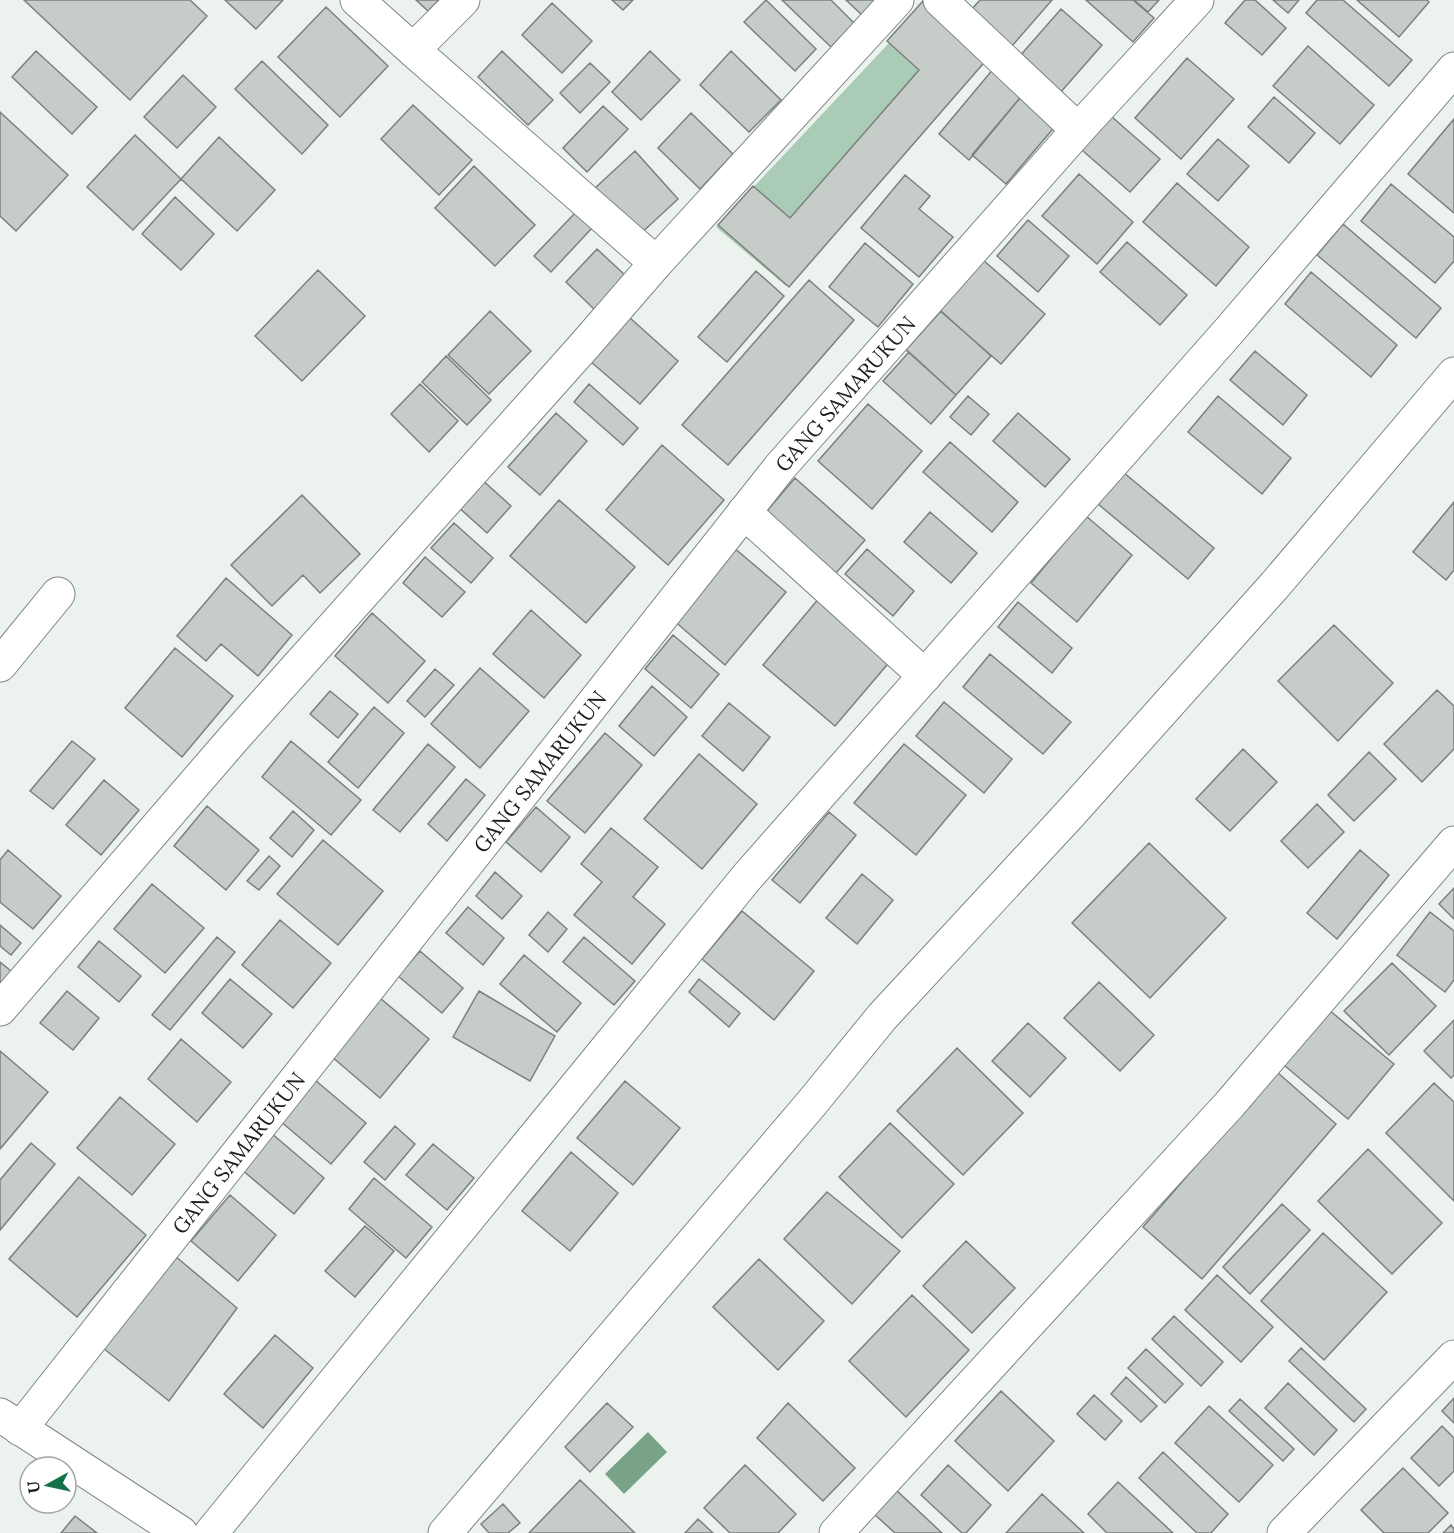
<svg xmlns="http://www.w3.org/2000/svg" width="1454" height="1533" viewBox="0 0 1454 1533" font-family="Lora,serif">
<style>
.green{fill:#aaccb6}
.water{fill:#78a389}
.building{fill:#c6cdc9;stroke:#7b817d;stroke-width:1.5}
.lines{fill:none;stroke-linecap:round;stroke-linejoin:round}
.minor-casing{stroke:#7f8681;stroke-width:35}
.minor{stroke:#fff;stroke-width:33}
.labels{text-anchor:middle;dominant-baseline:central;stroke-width:5;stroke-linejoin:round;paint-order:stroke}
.street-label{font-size:21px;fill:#1b1e1c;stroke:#fefffe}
</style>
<rect width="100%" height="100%" fill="#ecf3ef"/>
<!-- green -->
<path class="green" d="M921,9L982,66L786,286L716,227Z"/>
<!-- water -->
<path class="water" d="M648,1432L667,1452L624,1494L605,1474Z"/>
<!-- building -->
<path class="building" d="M24,0H190L207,16L130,100Z
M225,0H283L256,29Z
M416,0H439L428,11Z
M612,0H633L623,10Z
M766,0L816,49L795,71L744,22Z
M782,0H831L854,23L831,47Z
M846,0H878L863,16Z
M980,0H1052L1012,46L971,10Z
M1086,0H1133L1154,18L1133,42Z
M1134,0H1159L1148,12Z
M1245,0H1255L1286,28L1262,55L1225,23Z
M1273,0H1299L1288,13Z
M1317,0H1343L1412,60L1389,86L1306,13Z
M1357,0H1427L1429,2L1399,37Z
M923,1L988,58L789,287L718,225L753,186L790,218L919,70L887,41Z
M552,3L592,41L562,73L522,35Z
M326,7L388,66L340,117L278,57Z
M1061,9L1102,45L1060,93L1019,57Z
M1308,46L1374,105L1340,144L1273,86Z
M36,51L97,107L72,134L12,77Z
M502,51L553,100L528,125L478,77Z
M650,51L680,80L641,120L612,92Z
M731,51L781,100L749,132L700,85Z
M1187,58L1234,99L1181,159L1135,118Z
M262,61L328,125L302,154L235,89Z
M590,63L610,82L580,113L560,93Z
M994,68L1024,93L969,160L939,134Z
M183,75L216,107L177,148L144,117Z
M1024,93L1058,123L1006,184L972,155Z
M1274,97L1315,133L1289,163L1248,127Z
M413,105L472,160L439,195L381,139Z
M603,106L628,129L587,172L563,148Z
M1104,110L1160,159L1130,192L1075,144Z
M0,112L68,175L16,231L0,216Z
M691,113L733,154L700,189L658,148Z
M1454,119V213L1408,174Z
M135,135L181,179L133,230L87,187Z
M219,137L275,190L237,231L181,179Z
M1218,139L1249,166L1218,201L1187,174Z
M635,151L678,199L637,237L594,189Z
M474,166L535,225L495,266L435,208Z
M1079,174L1133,222L1097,264L1042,216Z
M905,175L930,196L919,209L953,237L919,277L861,228Z
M1177,183L1249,247L1216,286L1143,222Z
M1391,184L1454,237V261L1435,283L1361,221Z
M175,197L214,234L181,270L142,234Z
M575,213L592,228L551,272L534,256Z
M1028,220L1069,256L1038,292L997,256Z
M1343,224L1441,308L1416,338L1317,255Z
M1127,242L1187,295L1160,325L1100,272Z
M865,243L913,284L878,327L829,287Z
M597,249L627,277L595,310L566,282Z
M983,260L1045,314L1001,364L939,310Z
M318,270L365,316L302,381L255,336Z
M756,271L784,296L727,362L698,337Z
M1311,272L1397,345L1371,377L1285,304Z
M809,280L854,320L728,465L682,425Z
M490,311L531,351L489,394L448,355Z
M941,311L991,356L956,395L906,350Z
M629,317L678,361L640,404L591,362Z
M1255,351L1307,395L1283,425L1230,380Z
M909,352L956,395L931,424L883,381Z
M446,356L491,400L467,425L422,382Z
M420,384L458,421L429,452L391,414Z
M589,384L638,428L623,445L574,402Z
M968,396L989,414L971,435L950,417Z
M1218,396L1291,458L1262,494L1188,432Z
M868,404L922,451L872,509L818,461Z
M556,413L587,441L540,495L508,467Z
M1018,413L1070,459L1045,487L993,441Z
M950,442L1018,502L992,532L923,472Z
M662,445L724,500L668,565L606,510Z
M1123,472L1214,548L1188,579L1098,504Z
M480,478L511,506L487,533L456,505Z
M795,478L865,540L836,573L767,511Z
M302,495L360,554L320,593L303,575L272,606L231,565Z
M559,500L635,567L586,623L510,556Z
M1454,502V570L1446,580L1413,552Z
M930,512L977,553L951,583L904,542Z
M1086,516L1132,555L1077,622L1031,583Z
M454,523L493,558L471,583L431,548Z
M733,547L786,592L725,665L672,619Z
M867,549L914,591L893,616L845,574Z
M425,557L465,592L442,617L403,583Z
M226,578L292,635L258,676L221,644L206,661L177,636Z
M820,597L892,659L835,726L763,665Z
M1018,602L1072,648L1052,673L998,627Z
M531,610L581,655L544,698L493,654Z
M372,613L425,661L388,703L335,656Z
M1334,625L1393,683L1338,741L1278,681Z
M673,635L719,674L691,708L645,669Z
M175,648L233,696L182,757L125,708Z
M990,654L1071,722L1043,754L963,687Z
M480,668L529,711L480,768L431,724Z
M435,669L454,685L425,717L407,701Z
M652,686L687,717L654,756L619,726Z
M1437,690L1454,706V749L1422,782L1384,744Z
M330,691L358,714L338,738L310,714Z
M944,702L1012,759L984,793L916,736Z
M729,703L770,737L743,771L702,736Z
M374,707L404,733L358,788L328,762Z
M605,733L642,765L585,833L547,801Z
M72,741L95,759L53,809L30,791Z
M291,741L361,800L331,835L262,777Z
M428,744L455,767L400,832L373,810Z
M904,744L966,795L916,855L854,803Z
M1243,749L1277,782L1230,831L1196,799Z
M1369,752L1396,779L1354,821L1328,795Z
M699,754L757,804L702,869L644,819Z
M466,779L485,795L447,841L428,824Z
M104,780L139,810L101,855L66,825Z
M1317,804L1344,832L1308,868L1281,841Z
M207,806L259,850L226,890L174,846Z
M536,807L570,837L541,872L506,842Z
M293,811L314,830L292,857L270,838Z
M829,812L856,835L800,903L772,880Z
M611,828L658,867L633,897L665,924L632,964L574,915L602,882L581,864Z
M323,840L383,891L338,945L277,894Z
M1149,843L1226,918L1150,998L1072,923Z
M8,850L61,896L33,929L0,902V860Z
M1360,850L1389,875L1337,939L1307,913Z
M269,856L280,866L259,890L247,881Z
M495,872L522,896L502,919L476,896Z
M862,874L893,900L857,944L826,918Z
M152,884L204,928L165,973L114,929Z
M1454,888V919L1439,904Z
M468,907L504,938L483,965L446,933Z
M742,911L814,971L774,1020L702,959Z
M548,912L567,929L548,952L529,935Z
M1430,912L1454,931V980L1445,992L1397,955Z
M280,920L331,963L293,1008L242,965Z
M0,925L21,943L11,955L0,946Z
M217,937L235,952L170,1030L152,1015Z
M584,937L635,981L614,1005L563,962Z
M99,941L141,976L119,1002L78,967Z
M420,951L463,988L442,1013L398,976Z
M524,955L581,1003L557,1032L500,984Z
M0,962L16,975L0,994Z
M1392,963L1436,1006L1389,1055L1344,1011Z
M230,979L272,1014L243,1048L202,1013Z
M699,979L740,1013L729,1027L689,992Z
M1099,982L1154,1035L1120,1071L1064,1018Z
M67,991L99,1018L73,1050L40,1023Z
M479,991L555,1036L530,1081L453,1037Z
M380,998L429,1039L380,1098L331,1056Z
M1323,1005L1394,1064L1348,1119L1278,1060Z
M1454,1020V1075L1451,1078L1424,1051Z
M1028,1023L1066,1058L1030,1097L992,1061Z
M181,1039L231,1082L197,1122L148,1079Z
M957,1048L1023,1113L963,1175L897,1111Z
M0,1051L48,1092L0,1149Z
M1277,1072L1336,1124L1202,1279L1143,1227Z
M315,1080L366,1123L331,1164L280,1121Z
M625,1081L680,1128L633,1185L577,1138Z
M1434,1083L1454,1102V1201L1386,1133Z
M120,1097L175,1144L132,1195L77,1148Z
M890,1123L954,1184L902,1238L839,1177Z
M395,1126L415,1144L385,1180L364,1162Z
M271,1133L324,1178L294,1214L241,1169Z
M31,1143L55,1164L0,1230V1180Z
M433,1144L474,1178L447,1210L406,1175Z
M1368,1149L1442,1223L1392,1274L1318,1201Z
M571,1152L618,1193L570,1251L522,1211Z
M79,1177L146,1235L77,1317L9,1259Z
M374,1178L432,1227L406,1258L349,1209Z
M827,1192L900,1251L852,1304L784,1239Z
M230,1195L276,1235L238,1281L191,1241Z
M1282,1204L1310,1230L1250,1294L1223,1267Z
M365,1226L394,1251L355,1297L325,1271Z
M1323,1233L1387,1292L1324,1360L1261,1301Z
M966,1241L1015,1288L972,1333L923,1286Z
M175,1256L237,1308L169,1401L103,1348Z
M759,1259L824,1321L778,1370L713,1307Z
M1217,1275L1273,1327L1241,1362L1185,1310Z
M912,1295L969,1350L906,1417L849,1361Z
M1174,1316L1223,1362L1201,1386L1152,1339Z
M275,1335L313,1368L263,1428L224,1394Z
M1301,1348L1366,1409L1354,1422L1289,1361Z
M1146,1349L1183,1384L1165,1403L1128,1368Z
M1126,1377L1157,1406L1141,1422L1111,1394Z
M1288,1383L1337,1430L1314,1455L1265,1408Z
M1001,1391L1054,1441L1008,1491L955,1441Z
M1094,1395L1122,1421L1105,1440L1077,1414Z
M1454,1398V1423L1442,1411Z
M1240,1399L1294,1449L1283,1461L1229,1411Z
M607,1403L633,1427L590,1472L565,1447Z
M788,1403L855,1468L823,1501L757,1438Z
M1209,1406L1273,1465L1239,1502L1175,1443Z
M1442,1426L1454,1438V1471L1439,1486L1411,1458Z
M1163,1452L1228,1514L1211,1533H1197L1139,1478Z
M745,1465L796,1514L778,1533H730L704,1508Z
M948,1465L991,1505L966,1533H962L921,1495Z
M1403,1468L1448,1513L1428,1533H1384L1361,1510Z
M580,1480L635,1533H529Z
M1118,1482L1173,1533H1107L1088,1514Z
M895,1489L942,1533H895L873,1513Z
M1042,1494L1084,1533H1006Z
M503,1504L520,1523L508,1533H489L481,1524Z
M75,1516L97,1533H61Z
M698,1519L713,1533H685Z
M1451,1525L1454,1529V1533H1443Z"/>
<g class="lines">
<defs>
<g id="minor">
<path d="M357,0L413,50L463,0"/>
<path d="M940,0L1078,130"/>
<path d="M656,263L897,0"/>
<path d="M744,512L925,676"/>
<path d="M0,665L58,594"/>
<path d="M0,1009L233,739L585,345L656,263L413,50"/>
<path d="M0,1415L181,1533"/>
<path id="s1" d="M20,1429L780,467L1078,130L1197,0"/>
<path d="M211,1533L747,877L1228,332L1454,69"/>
<path d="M445,1533L811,1104L882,1017L1069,815L1275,585L1454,374"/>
<path d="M836,1533L1229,1105L1454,843"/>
<path d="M1284,1533L1454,1357"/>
</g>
</defs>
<!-- minor casing -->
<use href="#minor" class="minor-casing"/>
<!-- minor -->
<use href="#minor" class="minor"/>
</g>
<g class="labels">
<!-- street labels -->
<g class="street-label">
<text stroke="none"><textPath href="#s1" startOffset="1324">GANG SAMARUKUN</textPath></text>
<text stroke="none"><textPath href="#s1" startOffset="838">GANG SAMARUKUN</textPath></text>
<text stroke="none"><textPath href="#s1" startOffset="352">GANG SAMARUKUN</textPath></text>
</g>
</g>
<!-- north arrow -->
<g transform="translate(48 1485) rotate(262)"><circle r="28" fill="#fefffe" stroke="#a3a5a4" stroke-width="1.5"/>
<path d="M0-4.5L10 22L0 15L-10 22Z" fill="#147247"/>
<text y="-9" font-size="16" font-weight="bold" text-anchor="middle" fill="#1b1e1c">U</text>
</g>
</svg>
